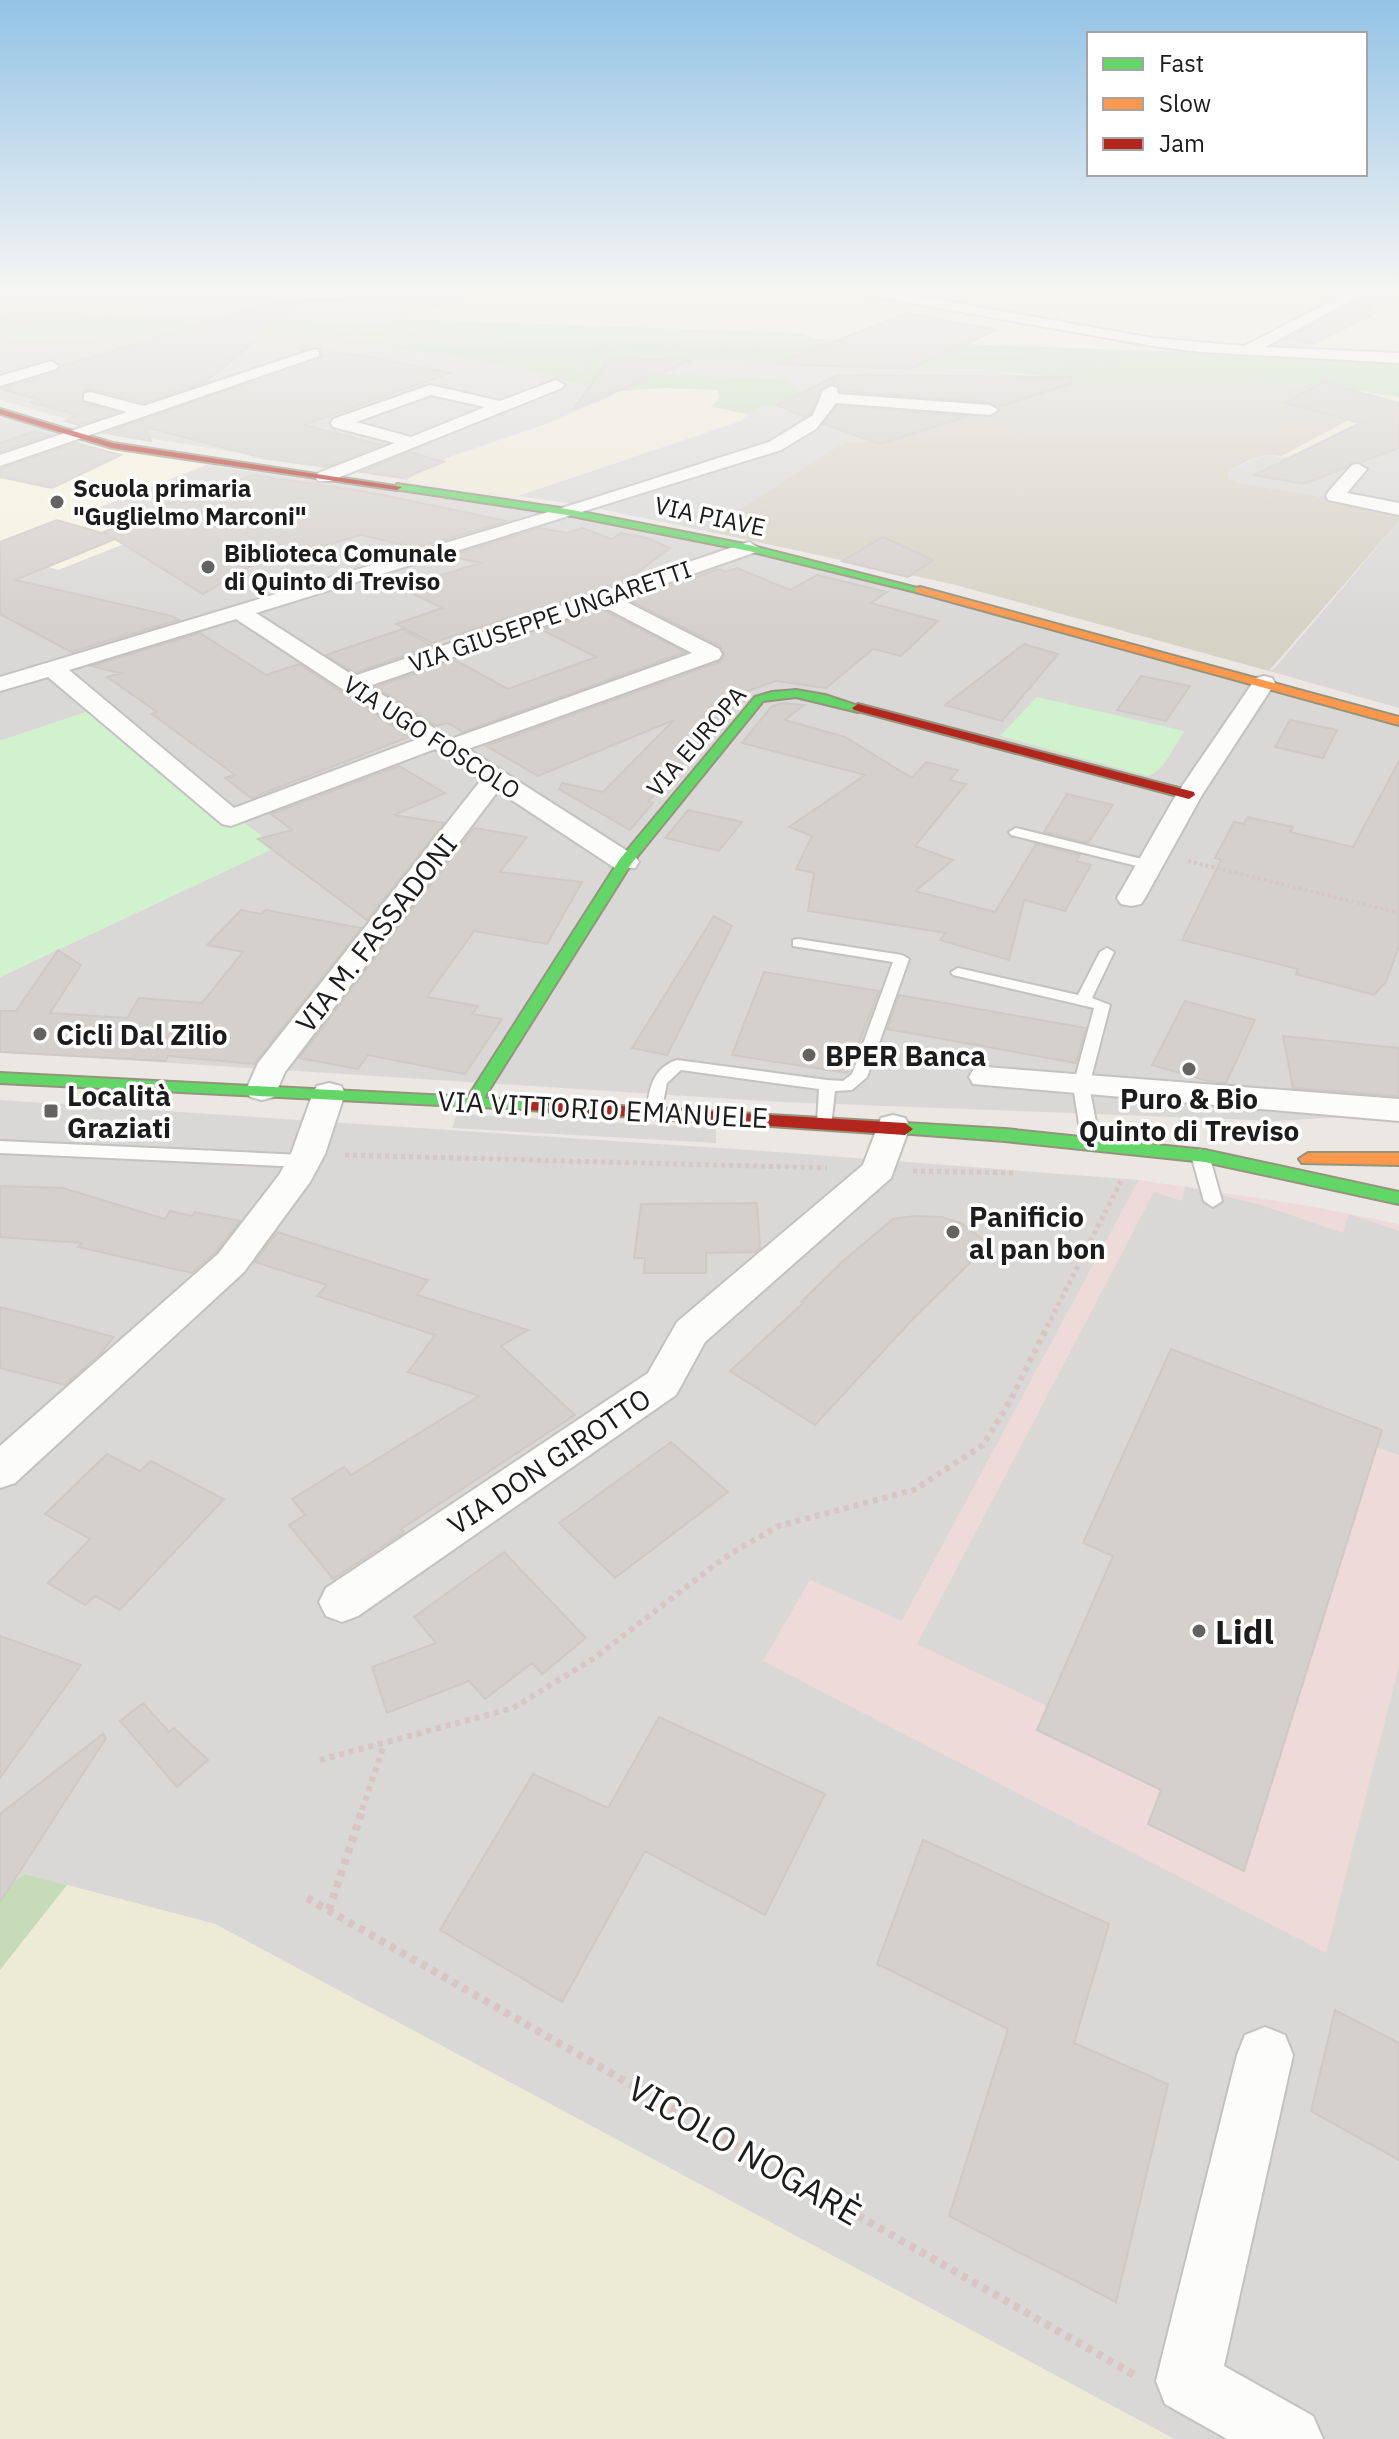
<svg xmlns="http://www.w3.org/2000/svg" width="1399" height="2439" viewBox="0 0 1399 2439" font-family="'IBM Plex Sans',sans-serif">
<style>
.residential{fill:#dad8d6}
.commercial{fill:#eedad8}
.education{fill:#f6f4de}
.religious{fill:#d9d8d6}
.construction{fill:#d5d3c5}
.farmland{fill:#edebd6}
.forest{fill:#c6dbb7}
.park{fill:#d0f3cd}
.building{fill:#d3d0cd;stroke:#cec9c5;stroke-width:2}
.lines{fill:none;stroke-linecap:round;stroke-linejoin:round}
.lane-casing{stroke:#c3c2c0;stroke-width:4}
.street-casing{stroke:#c3c2c0;stroke-width:4}
.fast-casing{stroke:#94947c;stroke-width:4}
.slow-casing{stroke:#94947c;stroke-width:4}
.jam-casing{stroke:#94947c;stroke-width:4}
.path-far4{stroke:#d7c6c3;stroke-width:2;stroke-dasharray:2 2;stroke-linecap:butt}
.path-far3{stroke:#d7c6c3;stroke-width:4;stroke-dasharray:3 3;stroke-linecap:butt}
.path-far2{stroke:#d7c6c3;stroke-width:5;stroke-dasharray:4 4;stroke-linecap:butt}
.path-far1{stroke:#d7c6c3;stroke-width:6;stroke-dasharray:5 5;stroke-linecap:butt}
.path{stroke:#d7c6c3;stroke-width:8;stroke-dasharray:6 6;stroke-linecap:butt}
.lane{fill:#fcfcfb;fill-rule:evenodd}
.street{fill:#fcfcfb;fill-rule:evenodd}
.fast{fill:#63d668;fill-rule:evenodd}
.slow{fill:#ff974d;fill-rule:evenodd}
.jam{fill:#b3261e;fill-rule:evenodd}
.poi-dot{fill:#646362;stroke:#fff;stroke-width:3}
.labels{text-anchor:middle;dominant-baseline:central;stroke-width:7;stroke-linejoin:round;paint-order:stroke}
.far-poi-label{font-size:24px;font-weight:bold;fill:#1c1c1c;stroke:#fff;text-anchor:start}
.far-street-label{font-size:24px;fill:#1c1c1c;stroke:#fff}
.street-label{font-size:28px;fill:#1c1c1c;stroke:#fff}
.poi-label{font-size:28px;font-weight:bold;fill:#1c1c1c;stroke:#fff;text-anchor:start}
.near-poi-label{font-size:34px;font-weight:bold;fill:#1c1c1c;stroke:#fff;text-anchor:start}
.near-street-label{font-size:34px;fill:#1c1c1c;stroke:#fff}
</style>
<rect width="100%" height="100%" fill="#ebe8e4"/>
<!-- residential -->
<path class="residential" d="M0,288H413L466,299L386,323L0,309Z
M1370,288H1399V297L1299,348L1248,346Z
M159,341L351,344L455,356L547,375L616,395L541,426L450,457L407,480L116,433L0,400V343L25,347Z
M644,357L983,370L1062,380L1033,392L872,441L844,442L706,531L581,505L518,496L740,421L755,409L810,395L629,373L605,360Z
M0,413L75,435L0,460Z
M1399,448V510L1238,483L1228,478L1229,470L1265,455L1336,465Z
M206,465L566,515L751,553L932,597L1399,727V1113L1278,1121L781,1102L0,1052V977L276,847L90,711L0,741V552L150,533L83,514Z
M1399,521V708L1269,671L1274,669Z
M0,1100L778,1152L1139,1180L902,1621L763,1661L1399,1666V2439H1174L215,1924L25,1874L0,1890Z"/>
<!-- commercial -->
<path class="commercial" d="M1139,1180L1310,1206L1399,1224V1666L1326,1953L763,1661L810,1580L902,1621Z"/>
<!-- education -->
<path class="education" d="M78,443L206,465L84,513L152,533L58,570L0,552V470Z"/>
<!-- religious -->
<path class="religious" d="M457,1114L716,1128V1143L452,1128Z
M0,1118L261,1128L256,1146L0,1138Z
M1185,1186L1261,1205L1343,1233L1349,1214L1399,1231V1455L1376,1447L1381,1429L1171,1349L1083,1542L1113,1556L1047,1706L917,1644L1154,1192L1182,1201Z"/>
<!-- construction -->
<path class="construction" d="M1066,378L1081,382H1243L1332,386L1355,417L1282,456L1265,455L1250,460L1229,470L1228,478L1238,483L1399,510V521L1269,671L952,584L706,531L844,442L872,441L1033,392Z"/>
<!-- farmland -->
<path class="farmland" d="M413,288H825L1187,351L814,339L802,333L401,319L464,299Z
M862,288H1370L1248,346L1189,344Z
M1399,297V352L1299,348L1348,321Z
M1332,386L1399,397V448L1337,465L1282,456L1355,417Z
M665,388L718,390L719,398L712,407L748,414L740,421L518,496L407,480L450,457L541,426L615,395L605,392Z
M67,1885L215,1924L1174,2439H0V1970Z"/>
<!-- forest -->
<path class="forest" d="M0,309L386,323L401,319L802,333L814,339L1399,359V397L1332,386L1243,382H1081L1066,378L983,370L644,357L607,360L629,373L781,379L811,395L755,409L748,414L711,407L719,398L718,390L665,388L605,392L547,375L455,356L351,344L159,341L25,347L0,343Z
M25,1874L67,1885L0,1970V1890Z"/>
<!-- park -->
<path class="park" d="M1037,697L1184,731C1175,745 1164,771 1148,776L1000,736Z
M89,711L277,847L0,977V741Z"/>
<!-- building -->
<path class="building" d="M279,300L305,301L205,382L144,403L91,389L83,391V403L117,412L79,425L65,421L77,415L30,402L40,400L2,389L57,372L62,366Z
M1351,304L1375,308L1363,315L1370,316L1313,344L1287,338Z
M907,313L997,330L910,369L776,364Z
M332,352L365,356L450,373L304,425L381,445L326,467L263,458L149,428L146,430L151,441L105,433Z
M613,358L692,360L574,409L607,361Z
M837,375L1071,377L1072,383L998,407L990,402L841,391L838,385L832,383L820,390L811,413L805,417L776,405Z
M1323,382L1399,403V448L1361,462H1352L1345,468L1304,484L1254,475L1360,423L1286,403Z
M837,406L968,416L880,444L823,424Z
M35,431L49,435L0,452V443Z
M76,443L121,455L52,488L0,477V469Z
M409,452L444,462L403,478L361,472Z
M252,475L368,492L507,521L417,548L361,535L246,568L203,594L115,539L15,580L172,616L179,620L71,652L0,614V542L57,520L109,535L104,532L174,501L183,503Z
M540,528L567,533L582,528L612,539L621,533L647,538L670,548L627,580L432,643L396,624L442,608L400,588L480,563L450,556Z
M883,537L933,560L908,577L842,561Z
M737,568L790,590L817,575L887,592L871,603L938,621L901,656L873,649L826,688L776,681L747,691L648,802L653,803L630,830L559,789L562,783L603,792L674,720L538,776L486,746L720,662L725,656L720,646L629,600L718,569L725,572Z
M602,609L685,652L463,732L448,723L437,726L376,687L455,660L508,689L596,657L542,630Z
M402,629L432,646L354,673L326,655Z
M200,633L266,675L299,664L409,737L251,798L225,778L235,775L152,714L157,712L107,677L120,673L91,666Z
M1024,644L1058,654L1002,721L945,705Z
M1141,676L1190,686L1166,721L1117,710Z
M781,703L804,705L785,720L845,737L912,778L926,762L958,770L950,780L966,784L915,846L953,860L915,891L995,912L1036,844L1080,855L1076,861L1091,865L1065,911L1024,900L1009,960L940,940L946,933L808,911L814,873L796,869L812,836L789,827L865,775L742,743L771,707Z
M1290,720L1337,730L1323,758L1275,747Z
M1399,761V946L1386,982L1374,995L1296,974L1298,969L1182,940L1221,860L1215,858L1234,822L1244,824L1247,817L1293,827L1290,832L1353,847Z
M399,766L445,793L394,815L444,823L367,920L258,839L292,830L271,814Z
M1067,794L1113,805L1088,843L1044,832Z
M688,810L742,822L719,851L665,838Z
M474,828L527,837L500,872L582,882L547,944L474,931L427,997L478,1006L472,1014L502,1019L465,1074L368,1055L358,1069L299,1058Z
M241,910L261,914L266,910L361,928L254,1064L168,1056L166,1061L0,1052V1011H16L58,950L81,965L50,1013L127,1018L139,998L202,1003L243,952L207,945Z
M714,916L732,926L667,1055L632,1048Z
M764,972L879,991L847,1073L732,1055Z
M899,995L1086,1028L1076,1063L887,1029Z
M1185,1001L1255,1020L1226,1083L1208,1081L1152,1065Z
M1283,1036L1399,1048V1096L1293,1088Z
M0,1186L63,1188L165,1219L170,1211L192,1216L195,1212L240,1221L216,1252L192,1273L78,1247L82,1243L0,1237Z
M757,1203L760,1248L755,1252L706,1253V1273H644L645,1258H634L641,1204Z
M915,1216L942,1217L961,1223L989,1244L912,1320L815,1425L730,1371L803,1303L801,1302L843,1261L893,1219Z
M277,1232L428,1280L417,1295L528,1330L501,1346L575,1415L401,1529L404,1532L333,1579L289,1525L305,1515L292,1499L344,1467L351,1475L479,1396L408,1372L435,1335L317,1296L327,1285L255,1262Z
M0,1307L24,1313L114,1337L100,1354L65,1385L0,1368Z
M1171,1349L1382,1430L1244,1871L1148,1824L1161,1790L1037,1730L1113,1556L1083,1543Z
M671,1442L728,1492L615,1578L559,1523Z
M107,1454L140,1471L151,1461L224,1499L120,1610L95,1596L85,1605L48,1583L90,1539L45,1514Z
M504,1552L586,1638L542,1674L532,1663L485,1699L469,1681L387,1713L372,1667L436,1643L414,1617Z
M0,1636L81,1665L0,1778Z
M143,1703L169,1732L174,1728L208,1760L177,1787L120,1721Z
M659,1717L825,1794L765,1915L645,1851L562,2002L440,1930L533,1774L608,1808Z
M103,1734L106,1738L0,1902V1814Z
M923,1840L1109,1924L1074,2043L1168,2084L1116,2302L949,2216L1008,2029L877,1964Z
M1335,2010L1399,2043V2160L1311,2111Z"/>
<g class="lines">
<defs>
<path id="lane" d="M1016,828L1154,862L1156,865L1149,869L1011,835L1009,832Z
M798,939L902,955L909,959L867,1077L852,1090L835,1091L831,1127H819L817,1123L819,1089L681,1070L667,1083L660,1117H648L646,1113C649,1090 652,1068 677,1060L827,1080L843,1081L852,1074L893,962L793,946V940Z
M1107,948L1114,952L1092,998L1110,1005L1089,1086L1100,1143L1091,1149L1082,1143L1073,1086L1094,1008L953,975L951,972L958,968L1078,995L1100,952Z
M0,1141L303,1155L312,1161L303,1167L0,1153Z
M1200,1149L1209,1155L1222,1201L1213,1207L1204,1201L1191,1155Z"/>
<path id="street" d="M120,288L341,291L348,295L341,299L127,292Z
M842,288H871L1153,338L1244,346L1357,288H1374L1265,347L1399,353V363L1201,352L1153,346L849,292Z
M314,349L319,350V356L0,466V455L127,412L84,400V394L90,392L144,406Z
M51,361L59,366L56,369L0,386V376Z
M556,380L564,385L562,388L330,481H318L315,477L318,473L395,443L333,427L331,423L333,419L430,385L500,401ZM431,395L485,407L411,437L356,422Z
M831,386L837,388L838,394L990,405L998,410L990,415L836,403L816,429L781,450L256,613L354,676L742,544L749,542L759,548L756,552L621,599L719,649L722,654L719,659L468,749L635,856L639,862L635,868H615L498,791L285,1072L274,1097L262,1100L250,1097L246,1090L258,1063L481,780L435,749L231,826L222,824L48,677L0,691V677L578,503L769,442L813,415L823,391ZM602,606L692,653L451,739L369,686ZM236,619L418,739L234,808L69,670Z
M1358,464L1367,469L1347,493L1399,503V515L1328,500L1326,496L1328,492L1352,465Z
M1264,676L1272,678L1275,683L1202,795L1145,898L1141,904L1131,906L1121,904L1117,898L1176,795L1256,678Z
M985,1067L1399,1099V1121L973,1084L969,1077L973,1070Z
M329,1083L341,1086L345,1093L325,1154L310,1182L244,1272L15,1483L0,1488V1446L218,1254L279,1175L291,1154L313,1093L317,1086Z
M893,1115L905,1118L910,1126L891,1178L705,1342L676,1395L358,1616L342,1622L326,1616L319,1602L326,1588L648,1373L677,1322L863,1165L881,1118Z
M1265,2027L1285,2035L1293,2055L1224,2366L1313,2416L1323,2439H1227L1165,2404L1156,2381L1237,2055L1245,2035Z"/>
<path id="fast" d="M397,484L567,509L749,545L925,590L920,593L749,551L567,515L394,489Z
M796,690L825,695L864,708L858,712L796,697L763,701L631,864L484,1098L535,1101L543,1106L541,1110L0,1083V1073L468,1097L620,859L755,697L772,692Z
M905,1123L1005,1129L1205,1150L1399,1192V1204L1205,1162L1005,1141L899,1133L897,1129Z"/>
<path id="slow" d="M920,587L1399,717V725L916,592V588Z
M1308,1153H1399V1165L1302,1163L1299,1159Z"/>
<path id="jam" d="M0,409L113,443L402,487L397,490L112,448L0,414Z
M858,704L1194,792L1195,795L1189,799L854,710L852,708Z
M535,1101L905,1123L913,1129L905,1135L529,1110L527,1106Z"/>
</defs>
<!-- lane casing -->
<use href="#lane" class="lane-casing"/>
<!-- street casing -->
<use href="#street" class="street-casing"/>
<!-- fast casing -->
<use href="#fast" class="fast-casing"/>
<!-- slow casing -->
<use href="#slow" class="slow-casing"/>
<!-- jam casing -->
<use href="#jam" class="jam-casing"/>
<!-- path-far4 -->
<path class="path-far4" d="M0,303L27,288
M0,320L299,332
M329,333L1122,364
M577,376L604,344"/>
<!-- path-far3 -->
<path class="path-far3" d="M1188,861L1399,913"/>
<!-- path-far2 -->
<path class="path-far2" d="M345,1155L827,1168
M913,1171L1014,1173
M1047,1327L1121,1181"/>
<!-- path-far1 -->
<path class="path-far1" d="M320,1760L513,1708L593,1659L724,1558L778,1526L914,1490L983,1445L1010,1401L1048,1325
M362,1810L384,1745"/>
<!-- path -->
<path class="path" d="M307,1898L1138,2377
M329,1910L363,1808"/>
<!-- lane -->
<use href="#lane" class="lane"/>
<!-- street -->
<use href="#street" class="street"/>
<!-- fast -->
<use href="#fast" class="fast"/>
<!-- slow -->
<use href="#slow" class="slow"/>
<!-- jam -->
<use href="#jam" class="jam"/>
</g>
<!-- sky -->
<linearGradient id="sky" x2="0" y2="1"><stop stop-color="#93c3e5"/><stop offset="0.46" stop-color="#f6f5f3"/><stop offset="1" stop-color="#f6f5f3" stop-opacity="0"/></linearGradient>
<rect width="1399" height="629" fill="url(#sky)"/>
<!-- markers -->
<g class="poi-dot">
<circle cx="57" cy="502" r="8"/>
<circle cx="208" cy="567" r="8"/>
<circle cx="40" cy="1034" r="8"/>
<circle cx="809" cy="1055" r="8"/>
<circle cx="1189" cy="1069" r="8"/>
<rect x="43" y="1103" width="16" height="16" rx="4"/>
<circle cx="953" cy="1232" r="8"/>
<circle cx="1199" cy="1631" r="8"/>
</g>
<g class="labels">
<!-- far-poi labels -->
<g class="far-poi-label">
<text x="73" y="488">Scuola primaria<tspan x="73" dy="28">"Guglielmo Marconi"</tspan></text>
<text x="224" y="553">Biblioteca Comunale<tspan x="224" dy="28">di Quinto di Treviso</tspan></text>
</g>
<!-- far-street labels -->
<g class="far-street-label">
<text transform="translate(710 516) rotate(12)">VIA PIAVE</text>
<text transform="translate(550 616) rotate(-19)">VIA GIUSEPPE UNGARETTI</text>
<text transform="translate(432 737) rotate(33)">VIA UGO FOSCOLO</text>
<text transform="translate(696 741) rotate(-49)">VIA EUROPA</text>
</g>
<!-- street labels -->
<g class="street-label">
<text transform="translate(376 933) rotate(-52)">VIA M. FASSADONI</text>
<text transform="translate(603 1109) rotate(3)">VIA VITTORIO EMANUELE</text>
<text transform="translate(549 1461) rotate(-34)">VIA DON GIROTTO</text>
</g>
<!-- poi labels -->
<g class="poi-label">
<text x="56" y="1034">Cicli Dal Zilio</text>
<text x="825" y="1055">BPER Banca</text>
<text x="67" y="1095">Località<tspan x="67" dy="32">Graziati</tspan></text>
<text x="1189" y="1098" text-anchor="middle">Puro &amp; Bio<tspan x="1189" dy="32">Quinto di Treviso</tspan></text>
<text x="969" y="1216">Panificio<tspan x="969" dy="32">al pan bon</tspan></text>
</g>
<!-- near-poi labels -->
<g class="near-poi-label">
<text x="1215" y="1631">Lidl</text>
</g>
<!-- near-street labels -->
<g class="near-street-label">
<text transform="translate(745 2150) rotate(30)">VICOLO NOGARÈ</text>
</g>
</g>
<!-- legend -->
<rect x="1087" y="32" width="280" height="144" fill="#ffffff" stroke="#a4a4a4" stroke-width="2"/>
<rect x="1103" y="58" width="40" height="12" fill="#63d668" stroke="#a4a4a4" stroke-width="2"/>
<text x="1159" y="72" font-size="24" fill="#1c1c1c">Fast</text>
<rect x="1103" y="98" width="40" height="12" fill="#ff974d" stroke="#a4a4a4" stroke-width="2"/>
<text x="1159" y="112" font-size="24" fill="#1c1c1c">Slow</text>
<rect x="1103" y="138" width="40" height="12" fill="#b3261e" stroke="#a4a4a4" stroke-width="2"/>
<text x="1159" y="152" font-size="24" fill="#1c1c1c">Jam</text>
</svg>
